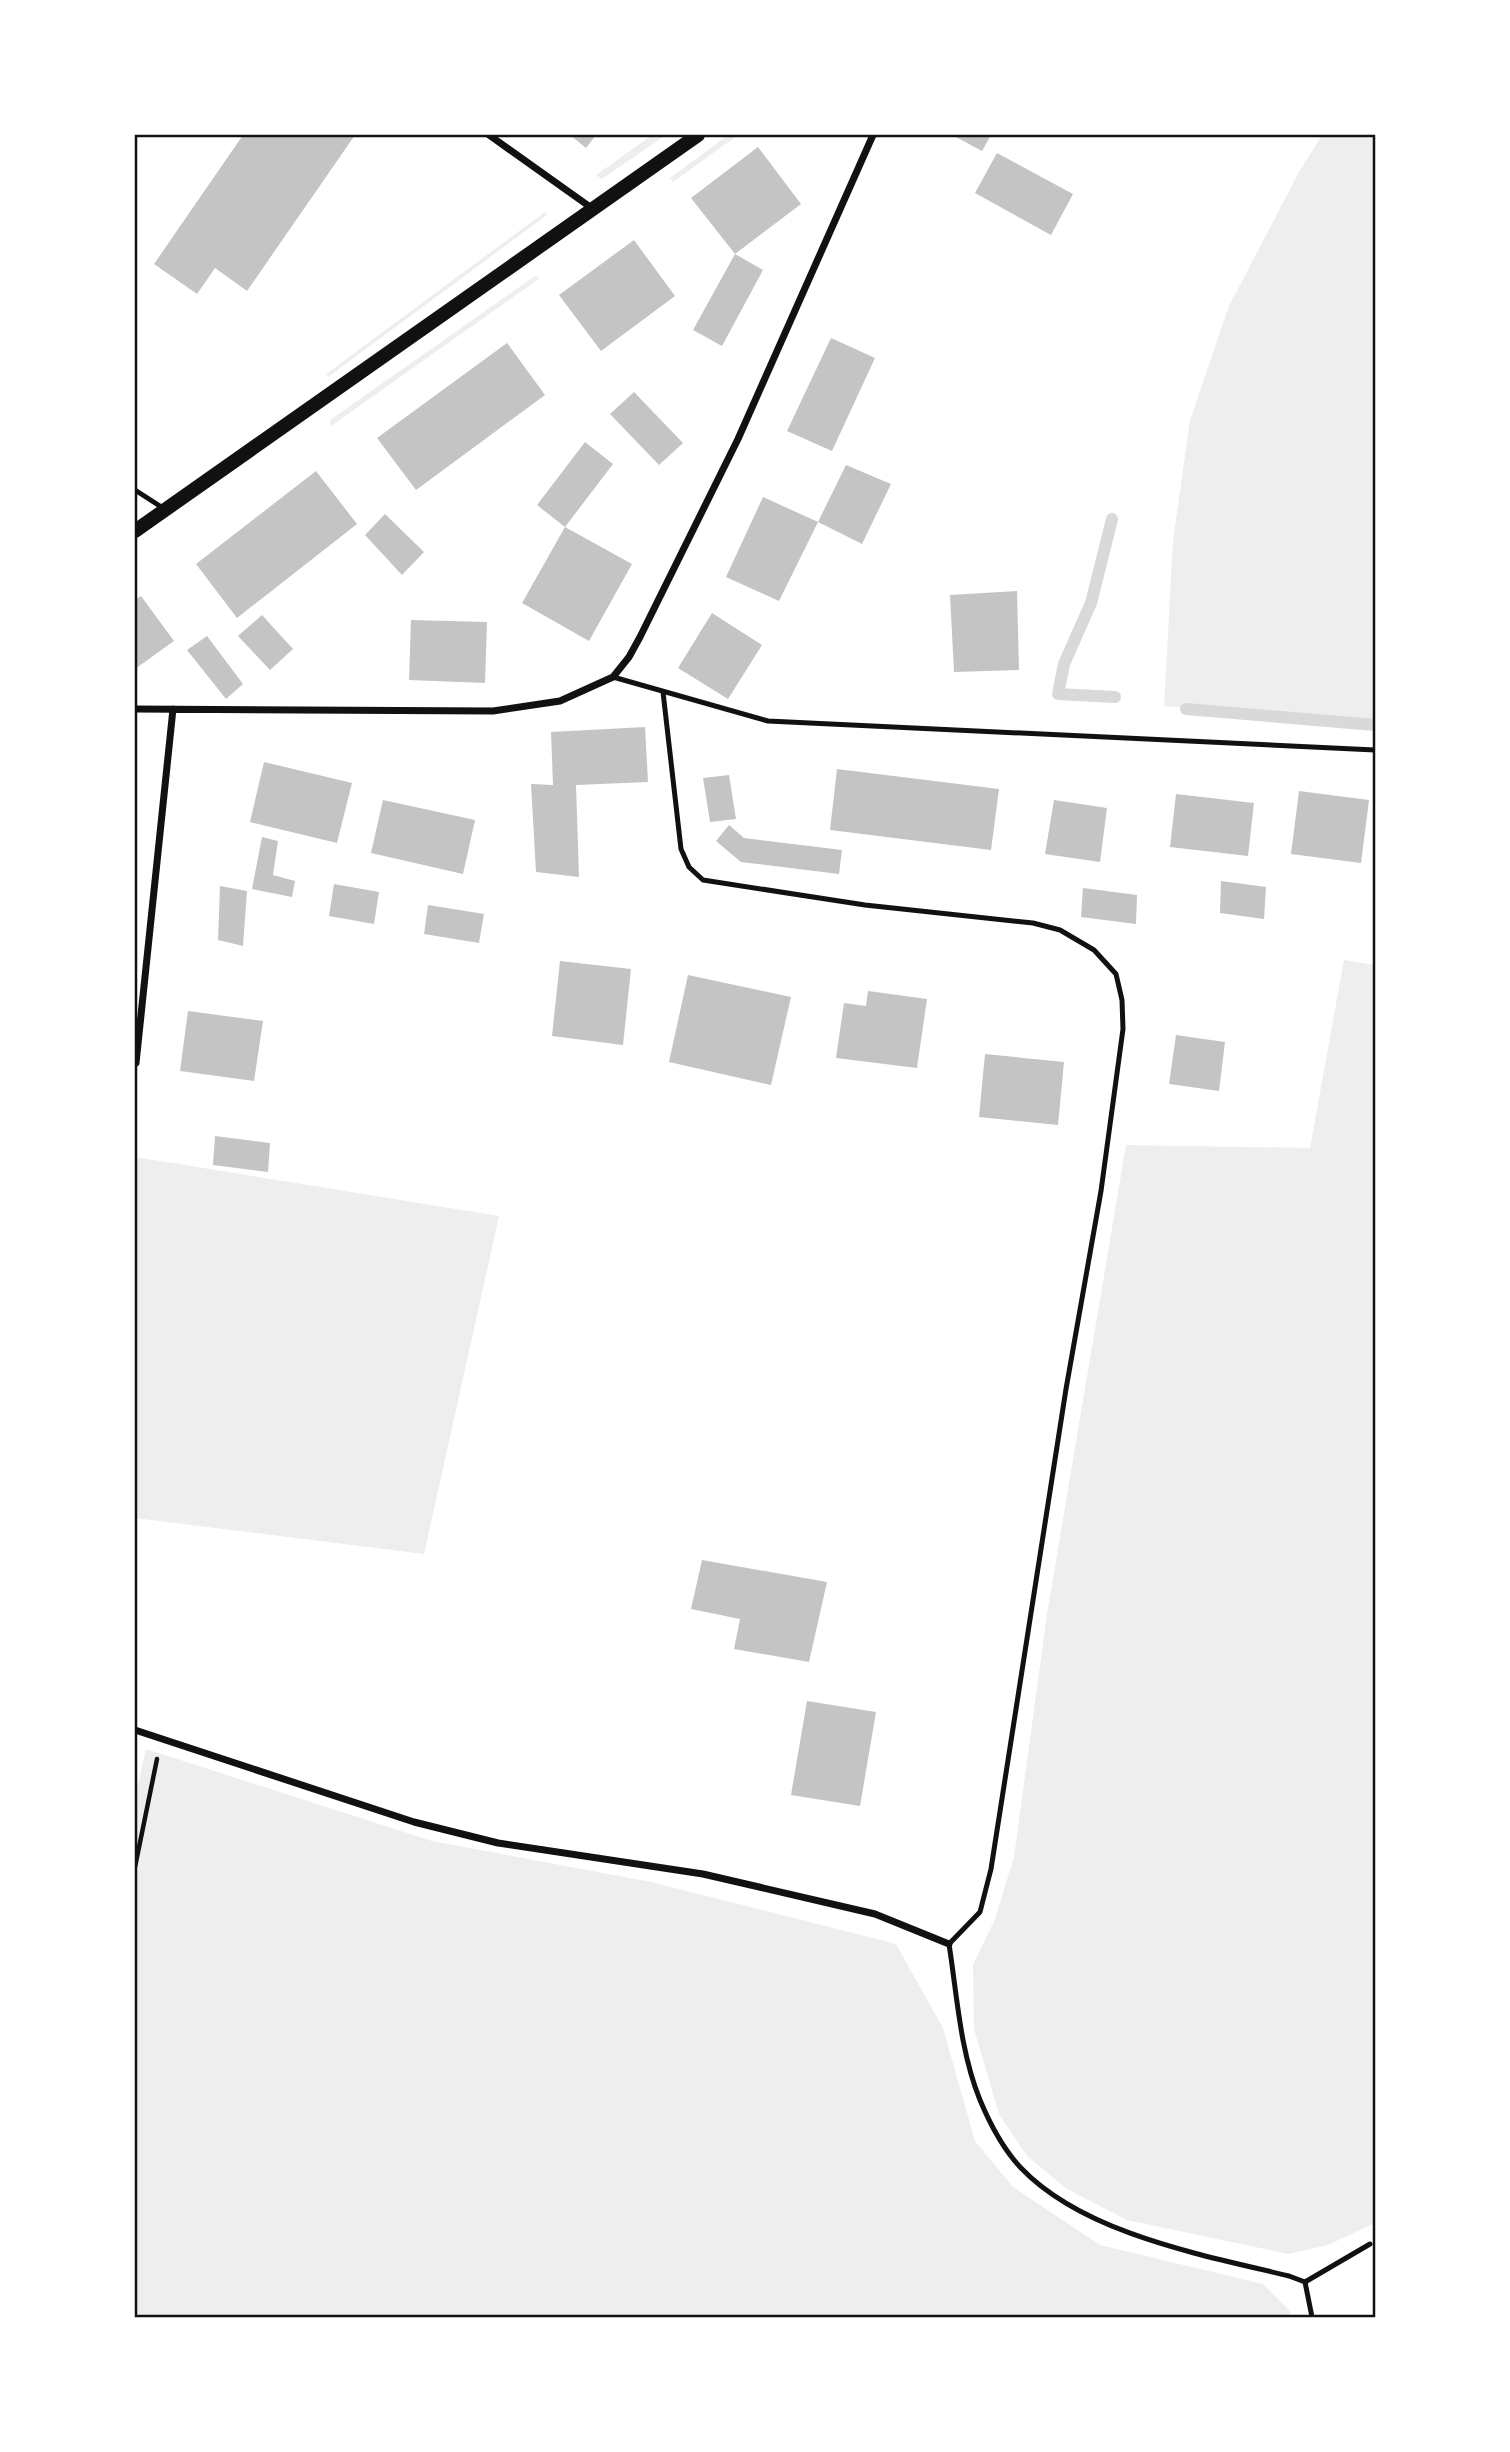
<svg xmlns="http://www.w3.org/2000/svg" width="1510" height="2452" viewBox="0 0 1510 2452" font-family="Ubuntu,sans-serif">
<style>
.green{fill:#eee}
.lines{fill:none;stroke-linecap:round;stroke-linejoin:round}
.stream{stroke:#d9d9d9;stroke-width:12}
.building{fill:#c4c4c4}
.path{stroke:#111;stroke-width:4.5}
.service{stroke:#111;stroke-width:5}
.minor{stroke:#111;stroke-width:7}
.secondary{stroke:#111;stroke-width:14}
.neatline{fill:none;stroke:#111;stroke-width:2.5}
</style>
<rect width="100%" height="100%" fill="#fff"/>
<!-- green -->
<path class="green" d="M652,135H666L602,179L596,175Z
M728,135H738L673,182L670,178Z
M1322,135H1375V724L1164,706L1173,541L1190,420L1229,306L1299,172Z
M545,212L547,215L328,377L326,374Z
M535,276L540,278L331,426L330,420Z
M1344,960L1375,965V2223L1328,2245L1288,2254L1127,2220L1067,2189L1027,2156L999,2114L974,2029L973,1965L995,1919L1014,1857L1047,1614L1126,1145L1310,1148Z
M135,1157L499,1216L424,1554L135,1518Z
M146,1749L432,1841L651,1882L896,1944L943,2028L975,2141L1013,2187L1100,2245L1263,2284L1289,2310L1291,2317H135V1797Z"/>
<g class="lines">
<!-- stream -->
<path class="stream" d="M1112,519L1091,603L1064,664L1058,694L1115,697
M1186,709L1375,725"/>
</g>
<!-- building -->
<path class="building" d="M243,135H355L247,291L215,268L197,294L154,264Z
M570,135H596L586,148Z
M952,135H991L982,151Z
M758,147L801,204L735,254L691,198Z
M997,153L1073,194L1051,235L975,193Z
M634,240L675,296L601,351L559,295Z
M735,254L763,270L722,346L693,330Z
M831,338L875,358L832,451L787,431Z
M507,343L545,395L416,490L377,438Z
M634,392L683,443L659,465L610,414Z
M585,442L613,464L565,527L632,564L589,641L522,603L565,527L537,505Z
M846,465L891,484L862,544L818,522Z
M316,471L357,524L237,618L196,564Z
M763,497L818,522L779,601L726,577Z
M385,514L424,552L402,575L365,535Z
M1017,591L1019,670L954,672L950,595Z
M141,596L174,641L135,669V600Z
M712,613L762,645L728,699L678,668Z
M262,615L293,649L270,670L238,636Z
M411,620L487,622L485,683L409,680Z
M207,636L243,684L226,699L187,650Z
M645,727L648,782L576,785L579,877L536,872L531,784L553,785L551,732Z
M264,762L352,783L337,843L250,822Z
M837,769L999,789L991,850L830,830Z
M729,775L736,819L710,822L703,778Z
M1299,791L1369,800L1361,863L1291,854Z
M1176,794L1254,803L1248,856L1170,847Z
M383,800L475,820L463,874L371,853Z
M1054,800L1107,808L1100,862L1045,854Z
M729,825L744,838L842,850L839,874L741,862L716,841Z
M262,837L278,841L273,875L295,881L292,897L252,889Z
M1221,881L1266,887L1264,919L1220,913Z
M334,884L379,892L374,924L329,916Z
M220,886L247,891L243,946L218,940Z
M1083,888L1137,895L1136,924L1081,917Z
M428,905L484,914L479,943L424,934Z
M560,961L631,969L623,1045L552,1036Z
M688,975L791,997L771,1085L669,1062Z
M868,991L927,999L917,1068L836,1058L844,1003L866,1006Z
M188,1011L263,1021L254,1081L180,1071Z
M1176,1035L1225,1042L1219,1091L1169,1084Z
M985,1054L1064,1062L1058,1125L979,1117Z
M215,1136L270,1143L268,1172L213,1165Z
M702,1560L827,1582L809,1662L734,1649L740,1619L691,1609Z
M807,1701L876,1712L860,1806L791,1795Z"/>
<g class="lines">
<!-- path -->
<path class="path" d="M135,1867L157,1759"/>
<!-- service -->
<path class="service" d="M135,490L163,508
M613,677L768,721L1375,750
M663,692L681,849L689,867L703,880L865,905L1033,923L1060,930L1094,950L1116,974L1122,1000L1123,1029L1101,1191L1066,1389L991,1869L980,1912L949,1944C957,1995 960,2051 980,2100C990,2124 1003,2149 1021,2168C1084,2234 1203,2255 1289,2276L1305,2282L1312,2317
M1305,2282L1370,2244"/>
<!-- minor -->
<path class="minor" d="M489,135L593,209
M135,709L493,711L560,701L613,677L629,657L640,637L738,439L873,135
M136,1063L173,709
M135,1730L414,1822L498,1843L703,1874L875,1914L949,1944"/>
<!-- secondary -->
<path class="secondary" d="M135,531L698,135"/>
</g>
<!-- border -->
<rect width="1510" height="2452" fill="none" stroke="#ffffff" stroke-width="273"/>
<rect x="136" y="136" width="1238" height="2180" class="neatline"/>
</svg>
